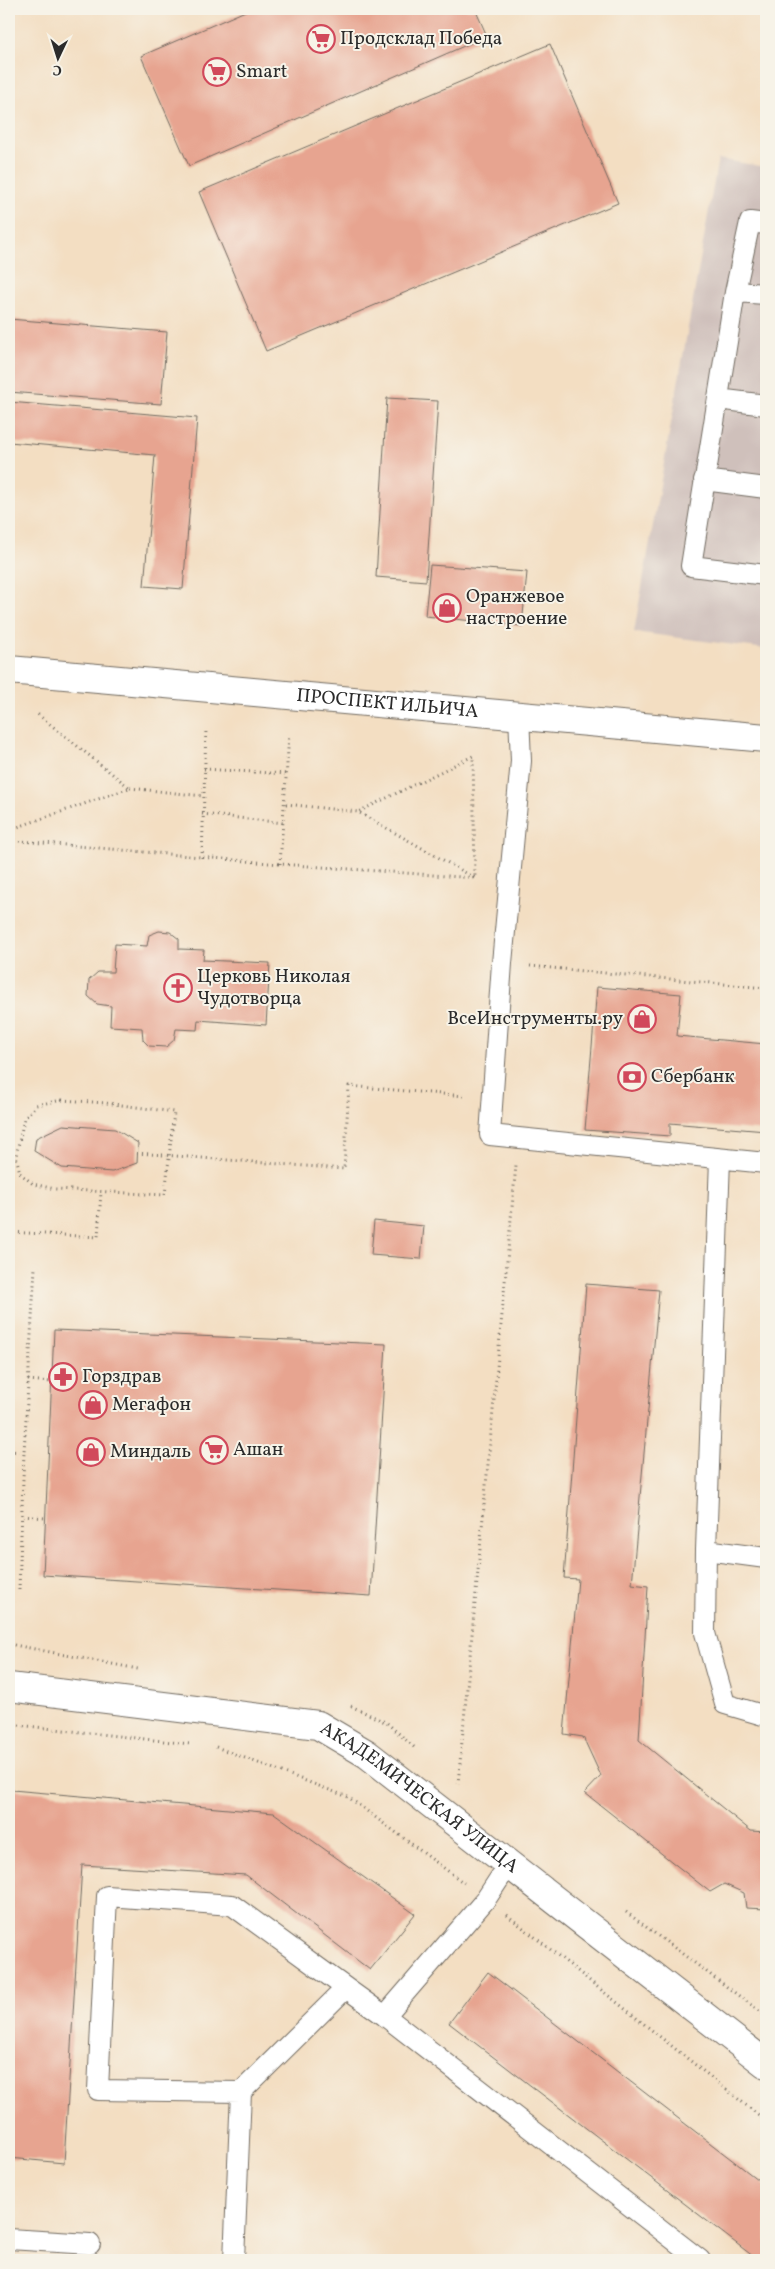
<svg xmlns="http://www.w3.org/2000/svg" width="775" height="2269" viewBox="0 0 775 2269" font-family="Vollkorn,serif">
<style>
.industrial{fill:#cfc0bb}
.building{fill:#e7a490}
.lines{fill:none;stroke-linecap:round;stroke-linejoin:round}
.service-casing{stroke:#716a60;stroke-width:22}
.minor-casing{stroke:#716a60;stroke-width:30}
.tertiary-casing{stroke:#716a60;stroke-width:30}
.path{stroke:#716a60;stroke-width:3;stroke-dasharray:1 4;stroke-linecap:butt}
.service{stroke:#fff;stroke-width:20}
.minor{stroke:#fff;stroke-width:28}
.tertiary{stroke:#fff;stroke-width:28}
.labels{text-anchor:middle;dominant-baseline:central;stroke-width:4;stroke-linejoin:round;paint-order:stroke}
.poi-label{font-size:19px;fill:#2b2b2b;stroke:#f7f3e8;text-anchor:start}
.street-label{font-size:19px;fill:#2b2b2b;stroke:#f7f3e8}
</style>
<rect width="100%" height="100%" fill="#f7f3e8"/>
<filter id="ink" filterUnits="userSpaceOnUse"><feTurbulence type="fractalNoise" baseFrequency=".02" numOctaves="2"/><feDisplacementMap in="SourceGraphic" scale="10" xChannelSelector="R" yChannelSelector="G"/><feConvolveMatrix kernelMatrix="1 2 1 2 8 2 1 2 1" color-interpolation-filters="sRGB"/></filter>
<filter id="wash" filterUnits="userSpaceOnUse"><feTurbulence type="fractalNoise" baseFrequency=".0096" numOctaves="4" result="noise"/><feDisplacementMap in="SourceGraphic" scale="20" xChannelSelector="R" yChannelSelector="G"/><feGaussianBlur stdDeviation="1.12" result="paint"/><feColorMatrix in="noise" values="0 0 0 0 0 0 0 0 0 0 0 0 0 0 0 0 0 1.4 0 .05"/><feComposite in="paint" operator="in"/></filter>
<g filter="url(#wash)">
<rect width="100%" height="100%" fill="#f3dec2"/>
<!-- industrial -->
<path class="industrial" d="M718,159L766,167V649L634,632Z"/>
<g id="blocks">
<!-- building -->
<path class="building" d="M250,9H475L487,36L189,166L141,56Z
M550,44L618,203L266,351L199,192Z
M9,319L167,332L161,404L9,392Z
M387,398L438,401L426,581L376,577Z
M9,402L197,418L183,589L144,586L155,455L9,442Z
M430,565L527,572L522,626L425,616Z
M159,931L170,932L179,939V949L204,950L203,960L270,963L266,1025L198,1020L197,1030L176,1029L174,1040L166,1047L149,1046L143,1040L142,1028L110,1026L111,1006L97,1004L88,996L89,980L98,972H113L115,944L147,946L149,935Z
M597,987L681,994L677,1036L766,1044V1131L670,1123V1136L585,1130Z
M63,1125L115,1129L138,1143L137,1163L112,1172L62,1168L34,1151L36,1138Z
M374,1221L424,1226L421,1259L371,1255Z
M586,1284L659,1290L632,1584L648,1586L639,1740L751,1831L766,1832V1909L746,1908L744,1893L724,1884L710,1892L585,1793L601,1776L583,1737L564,1734L578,1579L564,1578Z
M54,1330L386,1344L371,1596L43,1575Z
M12,1790L274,1813L415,1914L370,1970L246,1875L82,1865L64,2163L9,2158V1839Z
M488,1972L766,2186V2260H758L449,2023Z"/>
</g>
</g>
<g filter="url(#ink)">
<use href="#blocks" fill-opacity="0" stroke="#716a60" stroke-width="1"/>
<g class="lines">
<defs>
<path id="service" d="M735,292L750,222L766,224
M766,294L735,292L691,566L766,575
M718,399L766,405
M704,480L766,488
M519,715L521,761L502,963L490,1135L766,1163
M720,1159L706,1550L766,1558
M706,1550L705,1633L725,1704L766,1716
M509,1864L486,1899L385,2016L700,2260
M241,2092L98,2090L107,1896L232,1905L346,1988
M9,2239L90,2244
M234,2260L241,2092L346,1988L385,2016"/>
<g id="minor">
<path id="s1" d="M9,1687L318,1725L367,1754L766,2064"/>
</g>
<g id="tertiary">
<path id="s2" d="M9,670L766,738"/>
</g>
</defs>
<!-- service casing -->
<use href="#service" class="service-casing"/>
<!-- minor casing -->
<use href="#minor" class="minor-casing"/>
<!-- tertiary casing -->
<use href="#tertiary" class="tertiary-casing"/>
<!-- path -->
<path class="path" d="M204,769L287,774
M130,788L203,796
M286,804L358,812
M202,814L284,823
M9,830L130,788L36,713
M9,840L280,864L475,878L473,756L358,812L475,878
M202,858L206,729
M280,864L289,735
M530,966L766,988
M62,1100L106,1103L174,1112L165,1195L55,1189L33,1184L20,1173L16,1156L24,1119L36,1105Z
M137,1153L344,1169L349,1086L465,1096
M9,1232L98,1237L101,1192
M28,1380L51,1382
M9,1451L24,1452
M23,1516L45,1518
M19,1590L24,1452L35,1268
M9,1644L138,1669
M351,1706L387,1723L416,1749
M9,1724L190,1744
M216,1747L348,1797L464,1883
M458,1784L516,1165
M626,1912L766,2016
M507,1915L766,2121"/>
<!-- service -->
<use href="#service" class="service"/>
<!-- minor -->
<use href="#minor" class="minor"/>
<!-- tertiary -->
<use href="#tertiary" class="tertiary"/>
</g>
</g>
<!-- icons -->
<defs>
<symbol id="supermarket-ring" viewBox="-11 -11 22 22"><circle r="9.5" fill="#f7f3e8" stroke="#d1495b" stroke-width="1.5"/><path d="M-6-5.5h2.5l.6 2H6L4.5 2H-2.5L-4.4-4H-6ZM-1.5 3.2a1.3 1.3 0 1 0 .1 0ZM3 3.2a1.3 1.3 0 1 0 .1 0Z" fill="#d1495b"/></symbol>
<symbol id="shop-ring" viewBox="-11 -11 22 22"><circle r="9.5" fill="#f7f3e8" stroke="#d1495b" stroke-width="1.5"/><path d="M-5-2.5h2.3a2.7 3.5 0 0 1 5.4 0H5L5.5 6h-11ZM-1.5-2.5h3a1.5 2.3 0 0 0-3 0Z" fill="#d1495b"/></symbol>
<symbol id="church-ring" viewBox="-11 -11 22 22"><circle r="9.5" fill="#f7f3e8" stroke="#d1495b" stroke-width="1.5"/><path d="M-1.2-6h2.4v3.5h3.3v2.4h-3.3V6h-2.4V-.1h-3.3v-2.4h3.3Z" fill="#d1495b"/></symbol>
<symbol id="bank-ring" viewBox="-11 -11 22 22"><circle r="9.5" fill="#f7f3e8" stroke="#d1495b" stroke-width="1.5"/><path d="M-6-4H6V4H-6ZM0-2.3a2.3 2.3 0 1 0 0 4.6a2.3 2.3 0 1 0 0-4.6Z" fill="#d1495b"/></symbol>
<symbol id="pharmacy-ring" viewBox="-11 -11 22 22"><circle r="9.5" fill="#f7f3e8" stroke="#d1495b" stroke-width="1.5"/><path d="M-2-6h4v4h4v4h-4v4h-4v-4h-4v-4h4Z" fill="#d1495b"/></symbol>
</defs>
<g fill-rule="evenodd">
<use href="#supermarket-ring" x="305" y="23" width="32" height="32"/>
<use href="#supermarket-ring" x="201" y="56" width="32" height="32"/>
<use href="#shop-ring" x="431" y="592" width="32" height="32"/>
<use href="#church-ring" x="162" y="972" width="32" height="32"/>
<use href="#shop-ring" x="626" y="1003" width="32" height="32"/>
<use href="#bank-ring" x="616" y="1061" width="32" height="32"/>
<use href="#pharmacy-ring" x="47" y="1361" width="32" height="32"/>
<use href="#shop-ring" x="77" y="1389" width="32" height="32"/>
<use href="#supermarket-ring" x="198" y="1434" width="32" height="32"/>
<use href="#shop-ring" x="75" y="1436" width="32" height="32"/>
</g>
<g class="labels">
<!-- poi labels -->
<g class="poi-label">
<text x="340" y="39">Продсклад Победа</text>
<text x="236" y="72">Smart</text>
<text x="466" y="597">Оранжевое<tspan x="466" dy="22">настроение</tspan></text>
<text x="197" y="977">Церковь Николая<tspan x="197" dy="22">Чудотворца</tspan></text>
<text x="623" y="1019" text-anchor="end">ВсеИнструменты.ру</text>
<text x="651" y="1077">Сбербанк</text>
<text x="82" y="1377">Горздрав</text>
<text x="112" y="1405">Мегафон</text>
<text x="233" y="1450">Ашан</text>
<text x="110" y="1452">Миндаль</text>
</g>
<!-- street labels -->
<g class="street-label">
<text stroke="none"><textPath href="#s2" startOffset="380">ПРОСПЕКТ ИЛЬИЧА</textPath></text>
<text stroke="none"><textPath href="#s1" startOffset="436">АКАДЕМИЧЕСКАЯ УЛИЦА</textPath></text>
</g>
</g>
<!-- margin -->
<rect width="775" height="2269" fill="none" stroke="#f7f3e8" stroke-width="30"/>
<!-- north arrow -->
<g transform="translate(58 58) rotate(184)" stroke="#f7f3e8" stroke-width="4" paint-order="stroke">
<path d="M0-4L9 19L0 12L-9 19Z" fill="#2b2b2b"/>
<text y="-8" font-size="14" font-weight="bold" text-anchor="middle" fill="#2b2b2b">С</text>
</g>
</svg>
